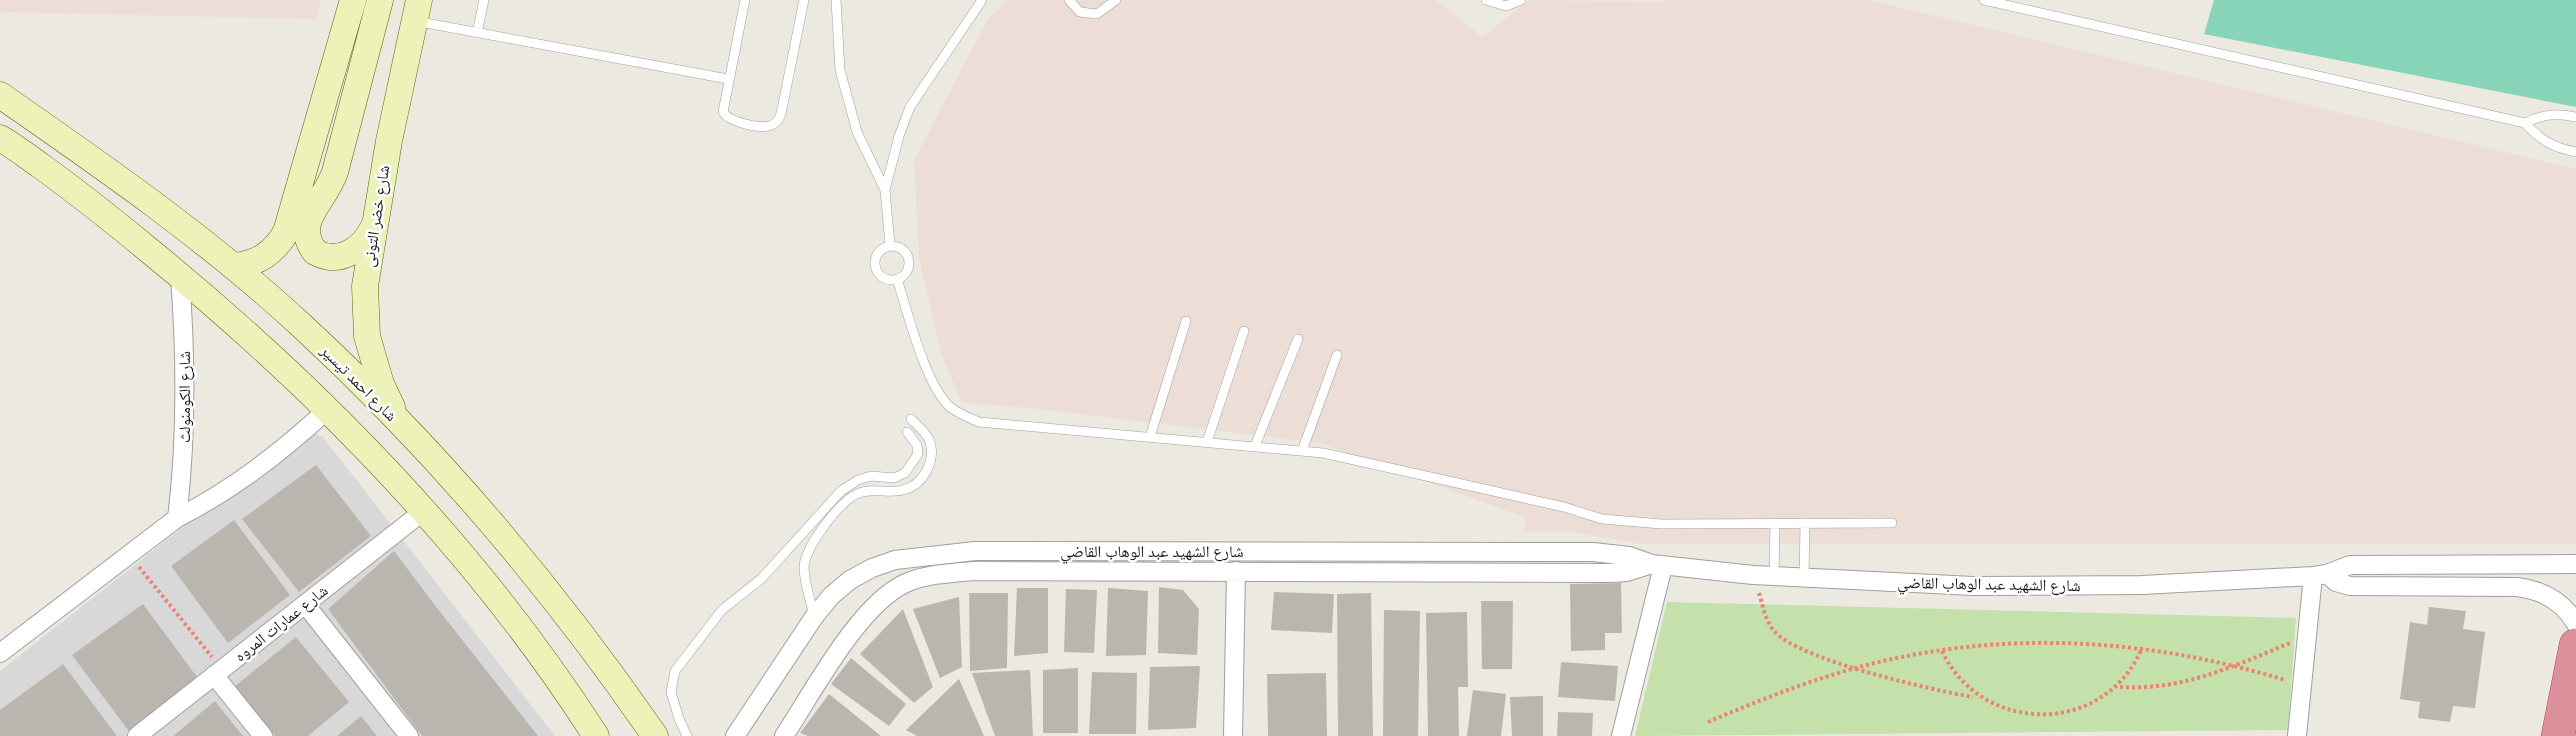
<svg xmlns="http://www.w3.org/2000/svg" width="2576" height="736" viewBox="0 0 2576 736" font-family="'Fira Sans Condensed','Noto Naskh Arabic',sans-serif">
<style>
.residential{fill:#d9d8d8}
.military{fill:#ecddd6}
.grass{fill:#c4e1ac}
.pitch{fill:#87d4b8}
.building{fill:#bbb5af}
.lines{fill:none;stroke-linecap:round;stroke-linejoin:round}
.lane-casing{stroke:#9f9f9f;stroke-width:10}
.street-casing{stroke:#9f9f9f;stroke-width:20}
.secondary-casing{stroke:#59650f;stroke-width:27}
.highway-casing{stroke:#c33561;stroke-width:34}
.path{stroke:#eb8373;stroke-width:4;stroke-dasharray:3 3;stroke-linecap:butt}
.lane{stroke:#fff;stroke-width:9}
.street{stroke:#fff;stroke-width:18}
.secondary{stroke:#edf2b9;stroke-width:26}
.highway{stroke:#dc909c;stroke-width:33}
.labels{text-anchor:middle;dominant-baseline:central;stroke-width:5;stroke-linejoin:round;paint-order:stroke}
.street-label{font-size:16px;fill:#1b1b1b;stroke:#fff}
</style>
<rect width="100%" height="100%" fill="#ece9e1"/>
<!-- residential -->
<path class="residential" d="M312,432L323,437L555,736H0V671L301,434Z"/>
<!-- military -->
<path class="military" d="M0,0H321L317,19L0,12Z
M1008,0H1436L1482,37L1530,0L1663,2L1666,0H1868L2576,169V544H1642L1567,531L1525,532L1524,517L1320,443L1030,408L962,403L942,356L919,258L914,160L988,19Z"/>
<!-- grass -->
<path class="grass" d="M1667,602L2296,618L2288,730L1635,736Z"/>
<!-- pitch -->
<path class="pitch" d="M2214,0H2576V107L2204,34Z"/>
<!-- building -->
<path class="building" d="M316,465L371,536L299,592L242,519Z
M234,520L290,595L228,643L171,566Z
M394,551L437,608L538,736H422L328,609Z
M1621,583L1622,633H1605V650L1571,651L1570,584Z
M1159,587L1183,590L1199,609L1197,655L1158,653Z
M1017,588H1048V653L1014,656Z
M1108,588L1148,591L1146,655L1106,656Z
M1066,589L1097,590L1094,653L1064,652Z
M1274,592L1334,594L1332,633L1271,630Z
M969,593H1008L1007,668L970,671Z
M1371,593L1373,736H1338L1337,594Z
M959,597L962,667L940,678L913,609Z
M1481,601H1513L1512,669H1482Z
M143,604L200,681L131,734L72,655Z
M2429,607L2466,611L2463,629L2485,632L2475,708L2453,706L2450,722L2418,718L2420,702L2400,699L2410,622L2427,625Z
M903,609L933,687L914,703L860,654Z
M1384,610L1420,611L1418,736H1383Z
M1467,612L1468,687H1458L1459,736H1428L1426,613Z
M296,637L349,702L308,736H275L235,686Z
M851,658L906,704L889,726L831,684Z
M1561,662L1618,666L1615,701L1558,697Z
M63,664L117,736H0V710Z
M1200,666L1196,728L1148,730L1150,667Z
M1078,668V733H1043V670Z
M1030,670L1033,736H995L972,673Z
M1092,672L1137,673L1136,734H1089Z
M1326,673L1327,736H1268L1267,674Z
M959,679L984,736H917L906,730Z
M1473,690L1506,694L1501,736H1467Z
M829,694L881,736H808L800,733Z
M1543,696V736H1512L1510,697Z
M215,701L243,736H173Z
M1558,712L1593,713L1592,736H1557Z
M361,716L377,736H337Z"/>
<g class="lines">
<defs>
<path id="lane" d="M745,0L723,112C729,122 761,130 772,125C776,123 779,119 781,114L804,0
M836,0L840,70L857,132L885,190
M1069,0L1080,12L1097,14L1116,0
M1486,0L1506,6L1521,0
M1984,0L2525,123C2540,140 2554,148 2576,152
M415,21L728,79
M477,33L484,0
M2525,123C2544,114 2556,113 2576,117
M890,245L885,190L899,136L910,107L982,0
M875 263a17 17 0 1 1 34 0a17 17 0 1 1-34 0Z
M897,279C908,313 925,384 950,407C959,414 969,418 979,422L1323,453L1564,507L1602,519L1661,524L1892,523
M1150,437L1186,321
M1207,442L1244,331
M1255,446L1298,339
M1302,451L1337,355
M1774,576L1775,524
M1804,578L1805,523
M814,617C811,601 804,583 804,567C805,547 839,502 857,494C871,487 889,494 903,490C924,485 937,459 929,439C925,432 917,425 911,419
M687,736L679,719L671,692L675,671L722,610L762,578L841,491L858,480L871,476L894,478L905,473L918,454L917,445L907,432"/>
<path id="street" d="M177,518C187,437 186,357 180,276
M2327,574L2336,582L2350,586L2517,587C2542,590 2563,601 2576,624
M305,604L409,736
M0,653L177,518C234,489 280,453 327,410
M214,675L263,736
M137,736L425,510
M735,736L814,617L831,596L850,580L872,568L895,560L975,551L1593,552L1629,556L1652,564L1753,575L1973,586L2142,585L2313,576L2327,574L2350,565L2576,564
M784,736C813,692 859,604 906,583C927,574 951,573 974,571L1610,573L1627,572L1652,564
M1233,736L1236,571
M1621,736L1663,566
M2297,736L2313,576"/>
<path id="secondary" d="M0,95C104,167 209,240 302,326C434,448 553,588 655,736
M0,138C14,146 28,157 41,166C77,192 111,219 145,247C317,387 476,549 596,736
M374,226C364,248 340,266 315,252C292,221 325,202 335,172L380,0
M233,266C258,264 274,253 286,232L353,0
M392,407L381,384L367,336L365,286L389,141L419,0"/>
<path id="highway" d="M2558,736L2576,645"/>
</defs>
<!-- lane casing -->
<use href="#lane" class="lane-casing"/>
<!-- street casing -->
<use href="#street" class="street-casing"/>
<!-- secondary casing -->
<use href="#secondary" class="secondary-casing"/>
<!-- highway casing -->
<use href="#highway" class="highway-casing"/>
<!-- path -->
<path class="path" d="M139,567L212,657
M1759,593C1763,606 1765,620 1774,631C1799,660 1932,690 1973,697
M1942,651C1982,736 2105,736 2142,648
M2120,687C2181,691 2235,666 2290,643
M1708,722C1748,705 1790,688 1832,675C1981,628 2137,635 2285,680"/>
<!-- lane -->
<use href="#lane" class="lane"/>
<!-- street -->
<use href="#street" class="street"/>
<!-- secondary -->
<use href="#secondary" class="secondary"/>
<!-- highway -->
<use href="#highway" class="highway"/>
</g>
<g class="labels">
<!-- street labels -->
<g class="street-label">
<text transform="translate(376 216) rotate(-81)">شارع خضر التونى</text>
<text transform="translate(359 383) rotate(45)">شارع احمد تيسير</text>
<text transform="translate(184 397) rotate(-90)">شارع الكومنولث</text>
<text x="1152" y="551">شارع الشهيد عبد الوهاب القاضي</text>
<text transform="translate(1989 584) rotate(1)">شارع الشهيد عبد الوهاب القاضي</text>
<text transform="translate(281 623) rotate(-38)">شارع عمارات المروه</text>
</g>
</g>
</svg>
